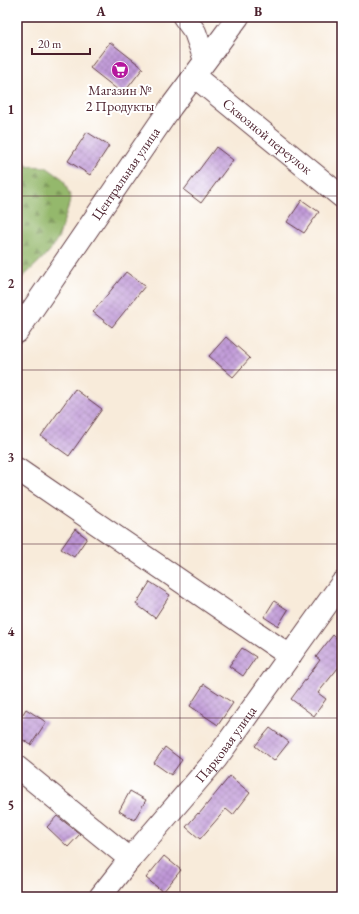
<svg xmlns="http://www.w3.org/2000/svg" width="359" height="914" viewBox="0 0 359 914" font-family="'EB Garamond',serif">
<style>
.forest{fill:url(#forest-firs);stroke:#6f6c4c}
.building{fill:url(#building-cross-hatch)}
.lines{fill:none;stroke-linecap:round;stroke-linejoin:round}
.minor-casing{stroke:#643e45;stroke-width:24}
.tertiary-casing{stroke:#643e45;stroke-width:24}
.minor{stroke:#fff;stroke-width:22}
.tertiary{stroke:#fff;stroke-width:22}
.grid{fill:none;stroke:#4a1f2b;stroke-width:1;stroke-opacity:0.55}
.labels{text-anchor:middle;dominant-baseline:central;stroke-width:4;stroke-linejoin:round;paint-order:stroke}
.poi-label{font-size:14px;fill:#4a1f2b;stroke:#fff}
.street-label{font-size:14px;fill:#4a1f2b;stroke:#fff}
.neatline{fill:none;stroke:#4a1f2b;stroke-width:1.5}
.grid-label{font-size:13px;text-anchor:middle;font-weight:bold;fill:#4a1f2b}
</style>
<defs>
<pattern id="forest-firs" width="22" height="20" patternUnits="userSpaceOnUse"><rect width="22" height="20" fill="#94b86c"/><path d="M5 1l3.5 6h-7zM16 11l3.5 6h-7z" fill="#7b9559"/></pattern>
<pattern id="building-cross-hatch" width="8" height="8" patternUnits="userSpaceOnUse"><rect width="8" height="8" fill="#bf97d7"/><path d="M0 0l8 8M0 8l8-8" fill="none" stroke="#9d7baf"/></pattern>
</defs>
<rect width="100%" height="100%" fill="#fff"/>
<filter id="ink" filterUnits="userSpaceOnUse"><feTurbulence type="fractalNoise" baseFrequency=".025" numOctaves="2"/><feDisplacementMap in="SourceGraphic" scale="8" xChannelSelector="R" yChannelSelector="G"/><feConvolveMatrix kernelMatrix="1 2 1 2 8 2 1 2 1" color-interpolation-filters="sRGB"/></filter>
<filter id="wash" filterUnits="userSpaceOnUse"><feTurbulence type="fractalNoise" baseFrequency=".012" numOctaves="4" result="noise"/><feDisplacementMap in="SourceGraphic" scale="16" xChannelSelector="R" yChannelSelector="G"/><feGaussianBlur stdDeviation="0.9" result="paint"/><feColorMatrix in="noise" values="0 0 0 0 0 0 0 0 0 0 0 0 0 0 0 0 0 1.4 0 .05"/><feComposite in="paint" operator="in"/></filter>
<g filter="url(#wash)">
<rect width="100%" height="100%" fill="#f8ebda"/>
<!-- forest -->
<path class="forest" d="M17,157H23L27,166L46,167L63,179L71,198L59,236L49,252L22,278L17,284Z"/>
<g id="blocks">
<!-- building -->
<path class="building" d="M110,42L143,68L123,94L90,68Z
M87,132L109,146L90,175L68,161Z
M216,147L233,160L201,203L184,190Z
M302,200L319,212L304,233L287,222Z
M126,272L145,286L112,327L93,312Z
M226,337L250,358L233,377L209,356Z
M75,389L102,409L69,456L41,436Z
M75,529L87,538L74,557L61,549Z
M150,582L170,595L155,618L136,604Z
M274,601L288,610L278,626L264,617Z
M333,635L342,643V663L318,693L326,699L314,716L291,699L320,660L316,657Z
M242,648L256,657L243,676L229,666Z
M204,684L233,703L218,725L190,706Z
M26,709L46,722L31,745L17,736V723Z
M270,728L289,742L274,761L255,746Z
M165,747L182,760L171,775L154,763Z
M230,776L250,793L233,815L226,809L200,839L186,827L198,813L199,814Z
M130,791L146,800L134,820L119,811Z
M57,816L80,834L68,847L47,827Z
M164,856L181,870L163,892L146,878Z"/>
</g>
</g>
<g filter="url(#ink)">
<use href="#blocks" fill-opacity="0" stroke="#643e45" stroke-width="1"/>
<g class="lines">
<defs>
<g id="minor">
<path d="M184,17L195,32L205,60"/>
<path id="s1" d="M194,76L342,197"/>
<path d="M17,469L290,656"/>
<path d="M17,767L130,859"/>
<path id="s2" d="M100,897L130,859L216,759L342,583"/>
</g>
<g id="tertiary">
<path id="s3" d="M17,332L171,107L238,17"/>
</g>
</defs>
<!-- minor casing -->
<use href="#minor" class="minor-casing"/>
<!-- tertiary casing -->
<use href="#tertiary" class="tertiary-casing"/>
<!-- minor -->
<use href="#minor" class="minor"/>
<!-- tertiary -->
<use href="#tertiary" class="tertiary"/>
</g>
</g>
<!-- grid -->
<path class="grid" d="M180,17V897M17,196H342M17,370H342M17,544H342M17,718H342"/>
<!-- icons -->
<defs>
<symbol id="supermarket-disc" viewBox="-11 -11 22 22"><circle r="9.5" fill="#b5179e" stroke="#fff"/><path d="M-6-5.5h2.5l.6 2H6L4.5 2H-2.5L-4.4-4H-6ZM-1.5 3.2a1.3 1.3 0 1 0 .1 0ZM3 3.2a1.3 1.3 0 1 0 .1 0Z" fill="#fff"/></symbol>
</defs>
<g fill-rule="evenodd">
<use href="#supermarket-disc" x="110" y="60" width="20" height="20"/>
</g>
<g class="labels">
<!-- poi labels -->
<g class="poi-label">
<text x="120" y="90">Магазин №<tspan x="120" dy="16">2 Продукты</tspan></text>
</g>
<!-- street labels -->
<g class="street-label">
<text stroke="none"><textPath href="#s1" startOffset="95">Сквозной переулок</textPath></text>
<text stroke="none"><textPath href="#s3" startOffset="192">Центральная улица</textPath></text>
<text stroke="none"><textPath href="#s2" startOffset="198">Парковая улица</textPath></text>
</g>
</g>
<!-- margin -->
<rect width="359" height="914" fill="none" stroke="#fff" stroke-width="44"/>
<!-- scale -->
<path d="M32 48v6h58v-6" fill="none" stroke="#4a1f2b" stroke-width="2"/>
<text x="38" y="48" font-size="12" fill="#4a1f2b" stroke="#ffffff" stroke-width="3" paint-order="stroke">20 m</text>
<rect x="22" y="22" width="315" height="870" class="neatline"/>
<g class="grid-label">
<text x="101" y="16">A</text>
<text x="258" y="16">B</text>
<text x="11" y="114">1</text>
<text x="11" y="288">2</text>
<text x="11" y="462">3</text>
<text x="11" y="636">4</text>
<text x="11" y="810">5</text>
</g>
</svg>
